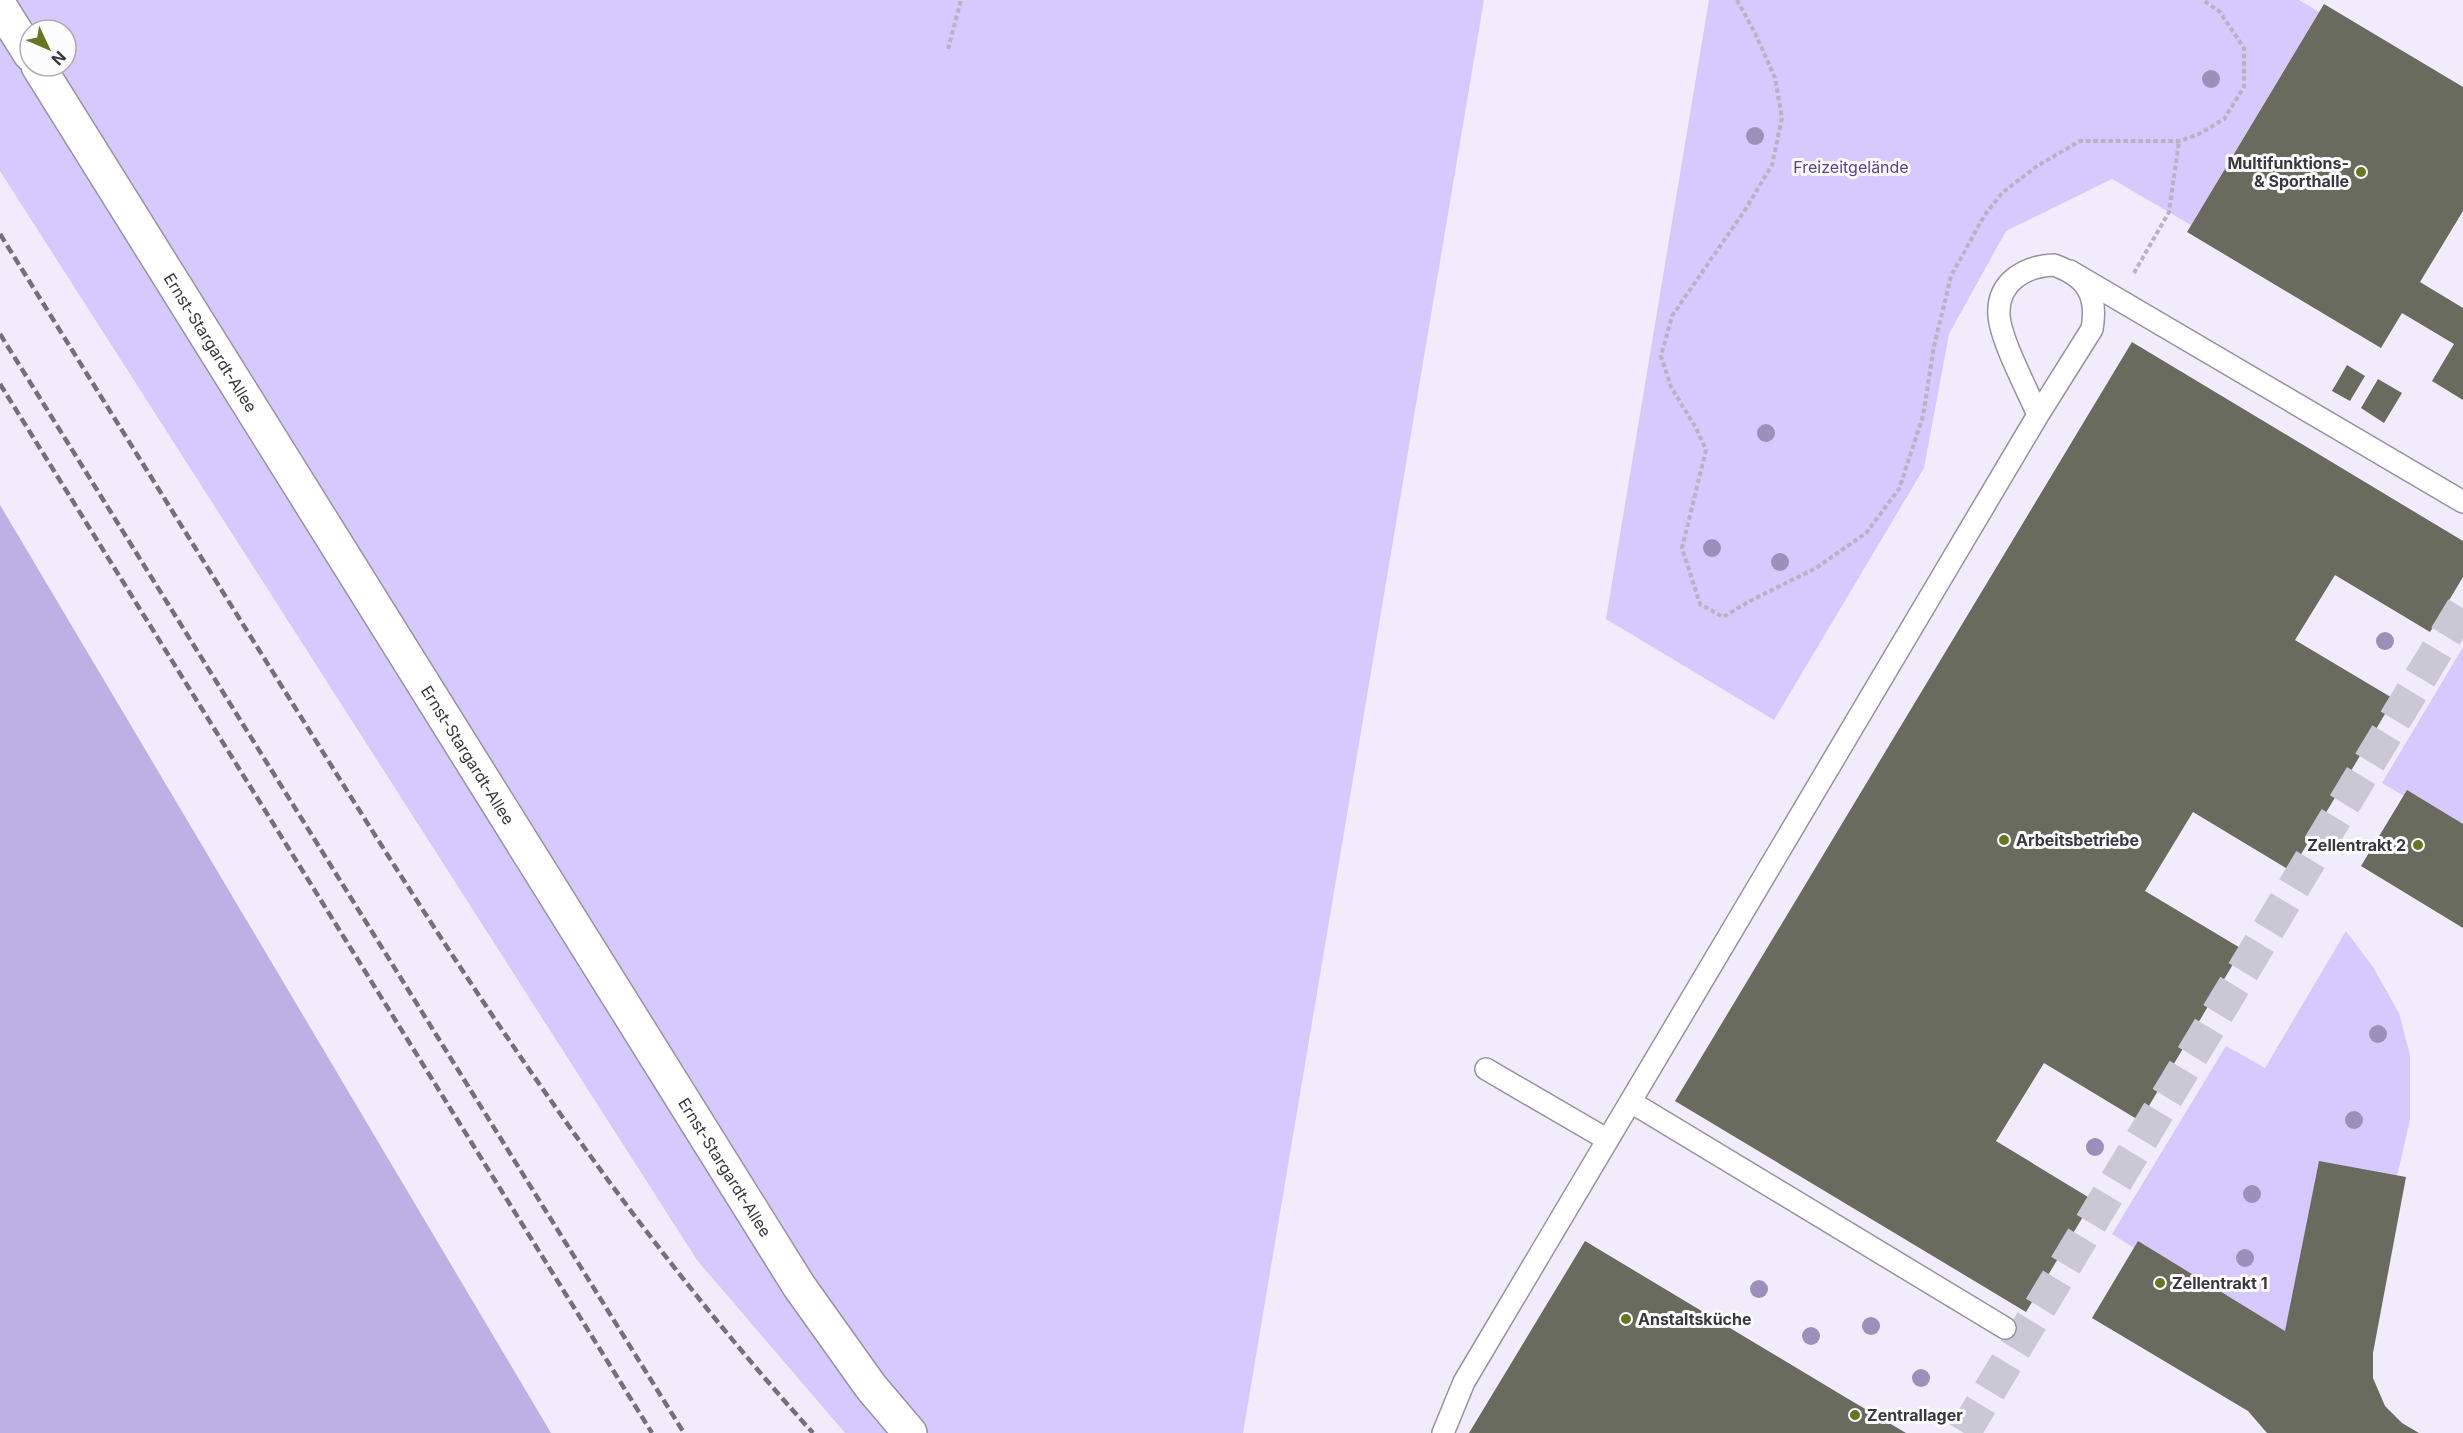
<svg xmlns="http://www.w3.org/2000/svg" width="2463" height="1433" viewBox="0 0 2463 1433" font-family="Inter,sans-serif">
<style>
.green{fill:#d6c9fe;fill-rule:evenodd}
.forest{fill:#bdb0e4}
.building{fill:#686b5e}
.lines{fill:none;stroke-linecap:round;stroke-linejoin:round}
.street-tunnel{stroke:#cbc8d6;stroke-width:33;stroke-dasharray:33 16;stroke-linecap:butt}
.lane-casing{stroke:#9693a1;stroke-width:24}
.street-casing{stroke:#9693a1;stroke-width:36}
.path{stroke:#b7b4c1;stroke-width:4;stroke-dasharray:4.5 3;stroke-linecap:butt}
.lane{stroke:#fff;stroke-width:21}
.street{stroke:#fff;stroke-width:33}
.rail{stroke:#727079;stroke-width:4.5;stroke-dasharray:9 4.5;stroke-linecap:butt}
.tree{fill:#9c90ba}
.poi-dot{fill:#687623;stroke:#fcfcff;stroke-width:2}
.labels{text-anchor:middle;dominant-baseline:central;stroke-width:6;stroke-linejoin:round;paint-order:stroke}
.poi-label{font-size:16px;font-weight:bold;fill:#38373d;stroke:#fcfcff;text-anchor:start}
.park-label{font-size:16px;fill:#584484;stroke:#fcfcff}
.street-label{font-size:16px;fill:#38373d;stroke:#fcfcff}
</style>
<rect width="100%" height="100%" fill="#f0ecfc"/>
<!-- green -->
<path class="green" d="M0,0H1484L1243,1433H845L697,1260L0,171ZM30,30H66V66H30Z
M1709,0H2299L2319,12L2191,225L2112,179L2006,231L1949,334L1924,468L1774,720L1606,619Z
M2463,647V824L2404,796L2382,783Z
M2346,931L2373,967L2399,1013L2410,1055V1120L2397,1176L2285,1331L2138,1242L2134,1248L2112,1234L2226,1046L2265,1068Z"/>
<!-- forest -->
<path class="forest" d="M0,505L551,1433H0Z"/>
<!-- building -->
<path class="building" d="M2324,4L2463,87V211L2420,282L2463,308V400L2432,381L2454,344L2402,313L2381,348L2187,232Z
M2132,342L2463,541V577L2430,632L2335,575L2295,640L2394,699L2291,871L2193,812L2145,891L2242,949L2140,1121L2044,1063L1996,1141L2093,1200L2026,1312L1675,1101Z
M2347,365L2365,376L2350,401L2332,391Z
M2378,379L2402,393L2384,423L2361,408Z
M2407,790L2463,824V928L2361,866Z
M2319,1161L2406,1177L2373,1353V1378L2385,1406L2402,1423L2419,1433H2267L2248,1411L2092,1318L2138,1241L2285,1331Z
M1585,1241L1845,1397L1906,1433H1469Z"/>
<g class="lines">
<!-- street-tunnel -->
<path class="street-tunnel" d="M1964,1433L2463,607"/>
<defs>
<path id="lane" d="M2054,265C2087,277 2098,295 2092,329L2038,415C2028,391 2000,339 1999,315C1997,282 2025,266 2054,265Z
M2070,271L2463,502
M1486,1069L1608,1140
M1631,1102L2005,1328
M1443,1433L1464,1382L2038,415"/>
<g id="street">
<path d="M0,6L30,54"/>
<path id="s1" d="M38,66L799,1286L871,1387L910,1433"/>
</g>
</defs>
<!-- lane casing -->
<use href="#lane" class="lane-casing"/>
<!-- street casing -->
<use href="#street" class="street-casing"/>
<!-- path -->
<path class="path" d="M1737,0L1755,33L1775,78L1782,118L1772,165L1745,210L1672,316L1661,356L1671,387L1696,428L1706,450L1682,548L1700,604L1723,617L1750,601L1816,568L1866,533L1899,489L1923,416L1934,346L1951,276L1984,216L2002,193L2037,166L2080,141H2179L2199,134L2224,119L2244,87V48L2220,12L2203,0
M948,49L961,0
M2134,273L2169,212L2179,141"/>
<!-- lane -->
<use href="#lane" class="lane"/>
<!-- street -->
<use href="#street" class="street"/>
<!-- rail -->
<path class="rail" d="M0,234C100,395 200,556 301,717C457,968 614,1212 813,1433
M0,334L684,1433
M0,384L652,1433"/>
</g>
<!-- trees -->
<g class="tree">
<circle cx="2211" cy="79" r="9"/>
<circle cx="1755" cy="136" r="9"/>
<circle cx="1766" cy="433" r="9"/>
<circle cx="1712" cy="548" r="9"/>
<circle cx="1780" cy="562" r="9"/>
<circle cx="2385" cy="641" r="9"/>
<circle cx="2378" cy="1034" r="9"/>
<circle cx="2354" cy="1120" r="9"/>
<circle cx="2095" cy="1147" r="9"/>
<circle cx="2252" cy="1194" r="9"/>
<circle cx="2245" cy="1258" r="9"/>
<circle cx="1759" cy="1289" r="9"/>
<circle cx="1871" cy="1326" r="9"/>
<circle cx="1811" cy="1336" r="9"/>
<circle cx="1921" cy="1378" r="9"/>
</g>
<!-- markers -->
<g class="poi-dot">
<circle cx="2361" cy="172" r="6"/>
<circle cx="2004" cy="840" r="6"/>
<circle cx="2418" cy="845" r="6"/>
<circle cx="2160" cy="1283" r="6"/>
<circle cx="1626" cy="1319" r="6"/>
<circle cx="1855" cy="1415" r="6"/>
</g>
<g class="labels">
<!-- poi labels -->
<g class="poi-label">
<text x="2349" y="163" text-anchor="end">Multifunktions-<tspan x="2349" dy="18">&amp; Sporthalle</tspan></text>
<text x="2016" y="840">Arbeitsbetriebe</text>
<text x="2406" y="845" text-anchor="end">Zellentrakt 2</text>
<text x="2172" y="1283">Zellentrakt 1</text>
<text x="1638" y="1319">Anstaltsküche</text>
<text x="1867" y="1415">Zentrallager</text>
</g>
<!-- park labels -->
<g class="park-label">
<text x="1851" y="167">Freizeitgelände</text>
</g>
<!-- street labels -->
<g class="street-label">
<text stroke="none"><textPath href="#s1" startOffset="326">Ernst-Stargardt-Allee</textPath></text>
<text stroke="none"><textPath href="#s1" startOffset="812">Ernst-Stargardt-Allee</textPath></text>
<text stroke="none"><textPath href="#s1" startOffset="1298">Ernst-Stargardt-Allee</textPath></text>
</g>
</g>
<!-- north arrow -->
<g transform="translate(48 48) rotate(134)"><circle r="28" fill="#fcfcff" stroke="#aeadb1" stroke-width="1.5"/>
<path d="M0-4.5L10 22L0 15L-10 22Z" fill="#687623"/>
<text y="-9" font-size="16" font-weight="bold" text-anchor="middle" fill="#38373d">N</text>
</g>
</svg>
